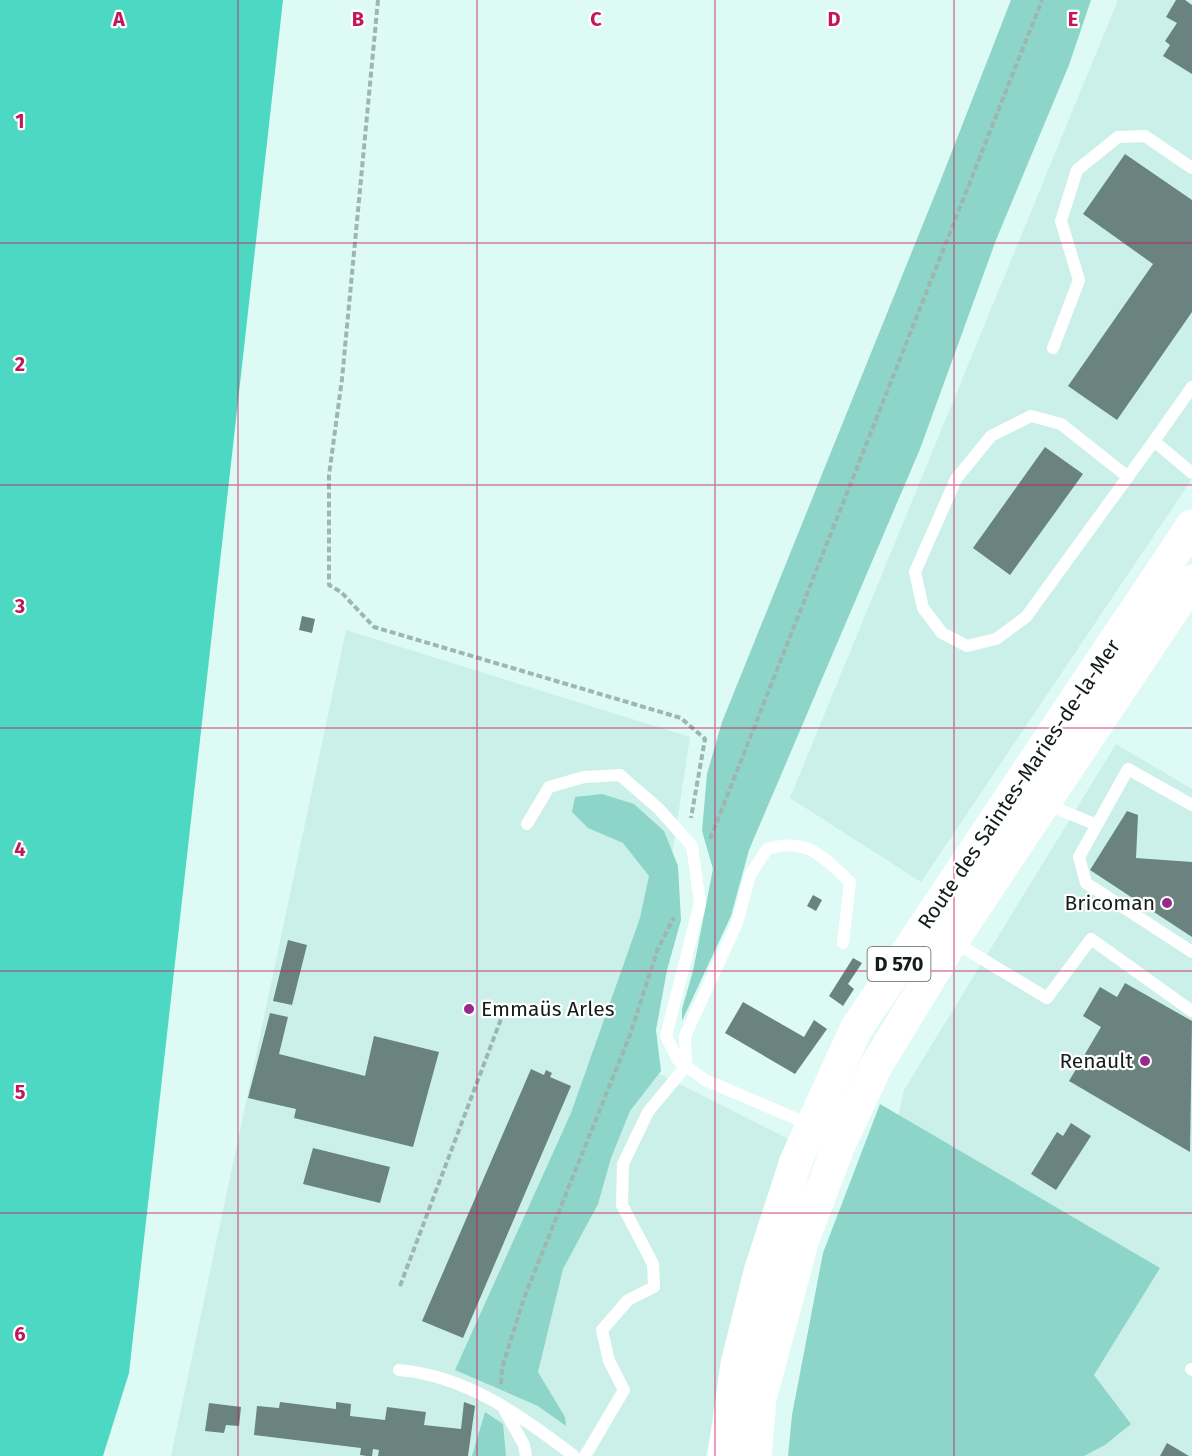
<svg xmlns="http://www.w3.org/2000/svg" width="1192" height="1456" viewBox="0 0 1192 1456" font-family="'Fira Sans',sans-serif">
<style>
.built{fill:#cbf0e9}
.green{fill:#8dd5c8}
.water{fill:#4dd8c4}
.building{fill:#6a837e}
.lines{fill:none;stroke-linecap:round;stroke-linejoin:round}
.path{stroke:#9eb5b0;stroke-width:4;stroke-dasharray:6 3;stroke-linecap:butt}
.service{stroke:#fff;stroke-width:12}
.primary{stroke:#fff;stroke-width:33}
.grid{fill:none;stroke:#c2185b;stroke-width:1.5;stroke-opacity:0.55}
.poi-dot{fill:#972b8d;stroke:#fff;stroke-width:2}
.labels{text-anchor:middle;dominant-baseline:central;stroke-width:4.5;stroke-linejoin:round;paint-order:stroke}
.shield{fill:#fff;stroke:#5a615f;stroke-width:1.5}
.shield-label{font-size:20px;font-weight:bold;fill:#131d1b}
.street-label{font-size:21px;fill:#131d1b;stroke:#fff}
.poi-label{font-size:21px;fill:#131d1b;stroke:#fff;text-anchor:end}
.grid-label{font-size:20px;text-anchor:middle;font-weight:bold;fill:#c2185b;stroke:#fff;stroke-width:4.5;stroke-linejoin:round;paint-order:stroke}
</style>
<rect width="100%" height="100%" fill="#defaf4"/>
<!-- built -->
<path class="built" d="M1118,0H1192V479L921,882L790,798Z
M346,630L690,737L640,1064L789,1139L722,1376L706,1456H171Z
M1116,744L1192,789V1456H823L904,1090Z"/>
<!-- green -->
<path class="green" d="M1011,0H1091L1069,65L996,240L920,449L749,850L731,916L682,1021V1009L693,971L713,869L702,831L707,774L722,722L940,182Z
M602,794L634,804L664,831L678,866L681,920L667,970L656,1030L661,1071L630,1111L611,1158L598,1204L563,1269L538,1372L565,1417L566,1426L538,1406L455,1370L571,1113L640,918L649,876L623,843L588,828L572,812L575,797Z
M880,1104L1160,1268L1094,1375L1131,1424L1105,1445L1084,1456H788L792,1415L823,1253Z
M485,1412L503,1424L506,1456H472Z"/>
<!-- water -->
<path class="water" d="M0,0H283L129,1373L103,1456H0Z"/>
<!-- building -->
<path class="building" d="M1176,0H1185L1192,5V74L1163,56L1170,45L1165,41L1177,23L1166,17Z
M1125,154L1192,200V312L1117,420L1068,386L1153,264L1083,214Z
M1045,447L1083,474L1010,575L973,548Z
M302,616L315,619L312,633L299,630Z
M1127,811L1138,815L1136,858L1192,862V937L1090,870Z
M813,895L822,900L816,911L807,906Z
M288,940L307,945L292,1005L273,1001Z
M853,958L862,963L848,984L854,989L843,1006L829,996Z
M1125,983L1192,1021L1190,1152L1069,1081L1101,1027L1083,1016L1100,987L1117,997Z
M743,1002L804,1037L814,1020L827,1029L795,1074L725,1033Z
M270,1013L288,1017L279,1054L365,1076L374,1036L439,1052L413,1147L294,1118L296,1109L248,1098Z
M531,1069L544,1075L546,1070L552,1073L550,1077L571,1086L463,1338L422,1321Z
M1071,1123L1091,1136L1056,1190L1031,1174L1057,1132L1063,1136Z
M313,1148L390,1167L380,1203L303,1184Z
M280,1402L336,1409V1402L351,1404L350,1416L385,1420L387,1407L426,1412L424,1425L461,1429L464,1402L475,1406L468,1456H378L379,1450L373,1449L372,1456H367L360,1455L361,1448L254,1435L257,1406L279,1408Z
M209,1403L241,1407L239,1426L226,1425L224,1433L205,1431Z
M1167,1443L1189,1456H1160Z"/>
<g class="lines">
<!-- path -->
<path class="path" d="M378,0L342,379L329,475V585L341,592L374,627L681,718L705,739L691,818
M710,839L1042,0
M400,1286L501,1019
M501,1384L502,1368L524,1298L630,1035L657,951L674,917"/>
<!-- service -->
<path class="service" d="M1053,348L1079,280L1061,221L1077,170L1118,137L1145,136L1192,168
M1192,387L1154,441L1192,473
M1128,477L1061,424L1031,416L991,436L956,479L915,572L923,608L942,633L967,646L996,639L1026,617L1154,441
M1046,804L1097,825
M1192,805L1128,769L1079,857L1086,883L1192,952
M527,824L549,787L584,777L620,775L659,809L692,846L700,903L666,1036L678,1060L705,1080L811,1125
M954,942L1047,998L1091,939L1192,1011
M1191,1369L1192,1370
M399,1370C468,1376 521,1416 574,1456
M504,1409L524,1445L526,1456
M585,1456L624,1390L609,1361L602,1330L628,1300L654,1287L653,1264L622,1205L623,1164L648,1112L686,1066L685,1036L737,923L750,875L767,849C807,837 822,856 850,882L843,943"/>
<!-- primary -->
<path class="primary" d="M724,1456L737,1364L760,1272L796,1161L856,1029L1192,526
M755,1456L760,1399L803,1239L839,1145L876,1066L952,941L1192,581"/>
</g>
<!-- grid -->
<path class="grid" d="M238,0V1456M477,0V1456M715,0V1456M954,0V1456M0,243H1192M0,485H1192M0,728H1192M0,971H1192M0,1213H1192"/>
<!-- markers -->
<g class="poi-dot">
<circle cx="1167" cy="903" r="6"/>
<circle cx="469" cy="1009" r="6"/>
<circle cx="1145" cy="1061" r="6"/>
</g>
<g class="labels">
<!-- shield labels -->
<rect class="shield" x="867.5" y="947" width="63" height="34" rx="4.5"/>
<g class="shield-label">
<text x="899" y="964">D 570</text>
</g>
<!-- street labels -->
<g class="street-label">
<text transform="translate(1019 784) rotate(-56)">Route des Saintes-Maries-de-la-Mer</text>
</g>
<!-- poi labels -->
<g class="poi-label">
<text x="1155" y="903">Bricoman</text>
<text x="481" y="1009" text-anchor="start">Emmaüs Arles</text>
<text x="1133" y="1061">Renault</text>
</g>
</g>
<g class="grid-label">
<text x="119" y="26">A</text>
<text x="358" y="26">B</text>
<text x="596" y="26">C</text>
<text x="834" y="26">D</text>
<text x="1073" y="26">E</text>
<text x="20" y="128">1</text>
<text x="20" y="371">2</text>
<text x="20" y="613">3</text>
<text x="20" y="856">4</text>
<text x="20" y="1099">5</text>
<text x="20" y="1341">6</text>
</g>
</svg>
